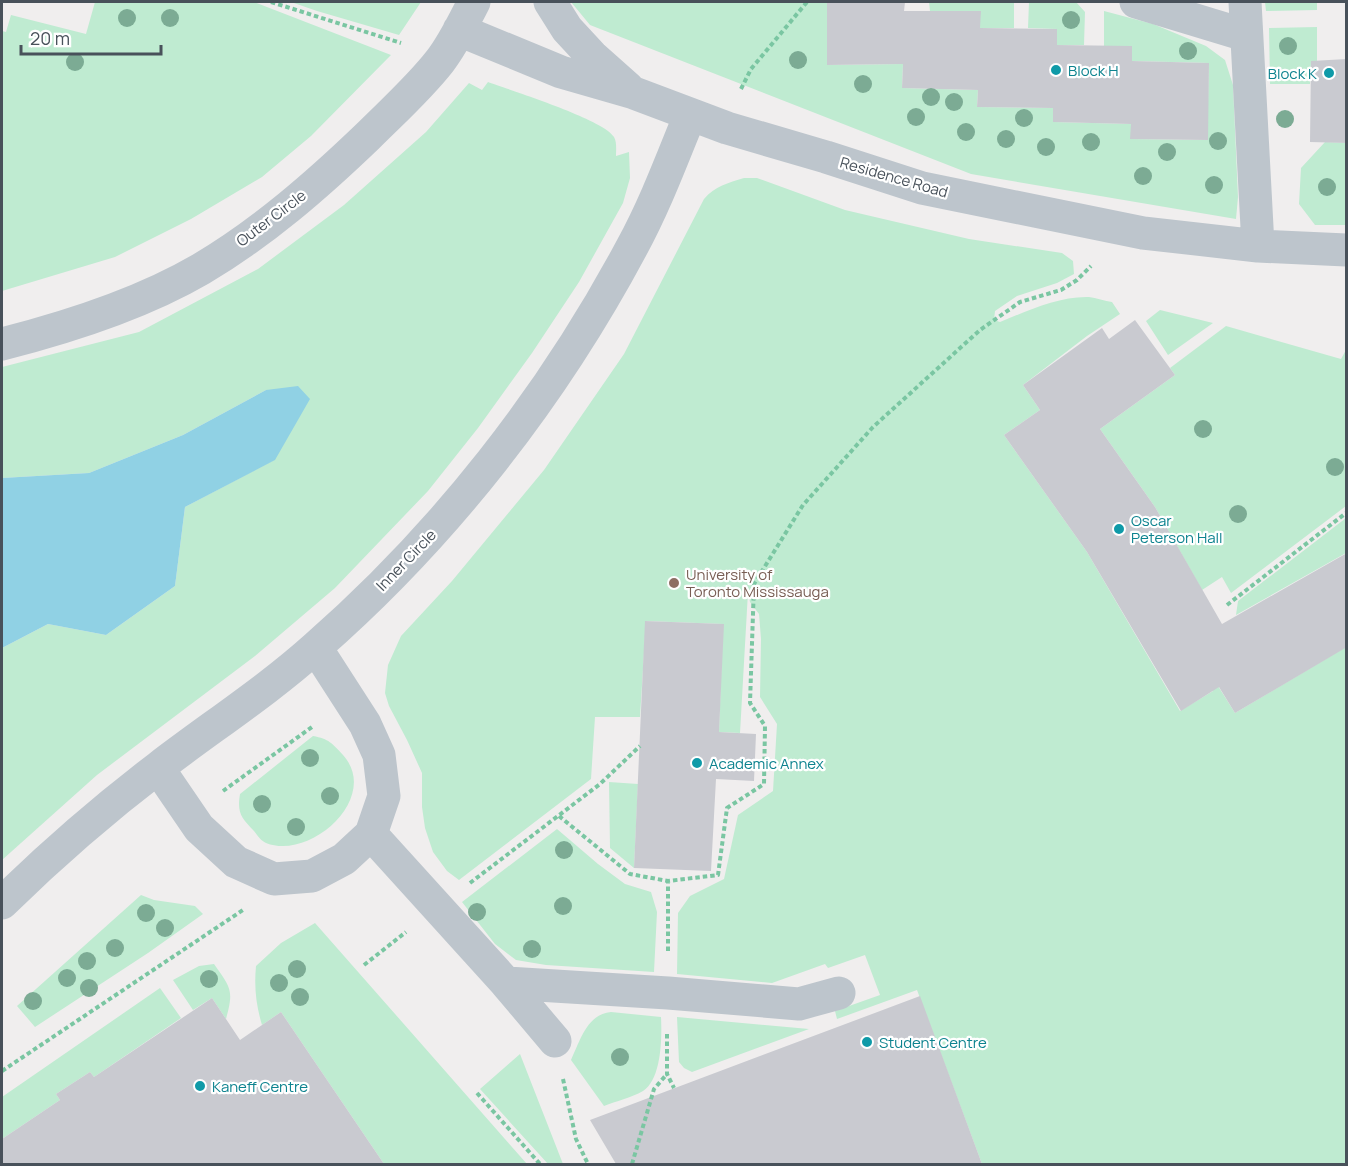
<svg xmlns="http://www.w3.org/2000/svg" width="1348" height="1166" viewBox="0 0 1348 1166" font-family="Manrope,sans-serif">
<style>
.green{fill:#bfebd1}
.water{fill:#90d1e4}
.building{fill:#c9cad0}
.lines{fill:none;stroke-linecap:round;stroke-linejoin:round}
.path{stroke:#7ac6a2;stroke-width:4;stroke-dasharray:4.5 3;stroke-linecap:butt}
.minor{stroke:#bdc5cc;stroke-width:33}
.tree{fill:#7cab94}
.culture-dot{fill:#0f9aa8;stroke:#fff;stroke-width:2}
.education-dot{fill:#8d6e63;stroke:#fff;stroke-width:2}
.labels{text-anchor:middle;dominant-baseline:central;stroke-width:4.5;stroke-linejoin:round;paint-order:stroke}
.culture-label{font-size:15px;fill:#0d838f;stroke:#fff;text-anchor:start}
.street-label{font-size:15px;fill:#48515a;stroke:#fff}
.education-label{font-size:15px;fill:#785e54;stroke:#fff;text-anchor:start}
</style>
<rect width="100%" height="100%" fill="#f0eeee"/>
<!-- green -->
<path class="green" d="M95,2H254L391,55L311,136L262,177L191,219L115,257L2,291V31L6,32L11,15L86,34Z
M291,2H421L399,35L317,11Z
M571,2H827V65L903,64L902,88L978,90L977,107L1053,108L1054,122L1131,124V139L1207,140L1209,63L1132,61V46H1104V11L1153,24L1206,46L1225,60L1233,85L1238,197L1236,219L971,174L590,25Z
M929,2H1014V28H980V12L930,11Z
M1029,2H1076L1085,12L1084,45H1057V29L1028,28Z
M1265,2H1317V10L1266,11Z
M1317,27V61L1311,62L1310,84H1270L1269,28Z
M488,82C510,90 605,120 614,137C617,142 616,151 616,156L629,152L630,178L623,203L579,282L532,353L478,428L428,491L335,588L255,656L97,775L2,860V648L48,624L106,635L175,586L185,507L274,460L266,390L183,435L89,473L2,478V367L139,332L258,269L344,205L426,132L469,83L482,90Z
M1325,142L1346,143V225H1315L1299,204L1301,168Z
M744,178H757L845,210L969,239L1062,253L1073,261L1074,274L1057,283L1017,296L995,311L994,320L1000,322C1027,311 1059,296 1089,297C1096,298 1105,301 1112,302L1120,314L1087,336L1023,385L1040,410L1004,435L1087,552L1180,711L1213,691V689L1218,686L1235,713L1346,647V1164H982L917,990L837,1019L835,1011L880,995L865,955L828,968L825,964L772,983L677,974L678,913L690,896L724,879L738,815L773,791L777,724L760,697L761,639L759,614L750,602L748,592L740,733L719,732L723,624L646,621L640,717H595L591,779L459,880L447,871L433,852L425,828L422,807V773L407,740L389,706L385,693L388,665L401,636L452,581L544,470L624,354L704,199C715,186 728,183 744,178Z
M1160,310L1213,323L1168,355L1146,321Z
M1226,326L1341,359L1346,350V506L1231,593L1222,577L1202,590L1155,507L1100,429L1175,375L1170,368Z
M1346,518V553L1236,615L1238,601Z
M313,736C329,739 332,743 343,755C381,797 311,861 266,843C261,841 257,835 254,831C241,817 237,813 240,794Z
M609,782L638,784L634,868L610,848Z
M557,829L598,864L625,884L651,892L657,912L654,972L546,965L516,960L495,944L462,902Z
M141,895L154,900L195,906L203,914L148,953L35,1027L17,1006Z
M315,923L527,1164H384L281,1012L262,1025C256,1005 254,987 256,966L281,943Z
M214,964C231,988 234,990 226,1019L212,998L193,1010L173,980L199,966Z
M160,988L181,1018L94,1077L90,1072L56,1094L60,1100L2,1139V1097Z
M611,1012L661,1017C662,1036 662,1079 643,1091C631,1098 616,1101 604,1106L571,1060C580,1041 587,1014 611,1012Z
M677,1017L809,1029L692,1072L684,1068L679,1062Z
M520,1054L563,1164H548L480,1089Z"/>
<!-- water -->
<path class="water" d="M298,386L310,399L275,460L185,507L175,586L106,635L48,624L2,648V478L89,473L183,435L266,390Z"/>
<!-- building -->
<path class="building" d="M827,2H905L904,11H981L980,28L1057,29V45L1132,46V61L1209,63L1208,140L1130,139L1131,124L1053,122V108L977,107L978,90L902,88L903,64L827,65Z
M1347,59V143L1310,142L1311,61Z
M1135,320L1175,375L1100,429L1155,507L1222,624L1347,553V647L1235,713L1219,687L1181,711L1087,552L1004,435L1040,410L1023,385L1102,328L1109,339Z
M645,621L724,624L719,732L756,734L754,781L716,779L711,871L634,868Z
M920,996L982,1164H616L590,1120Z
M212,998L240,1040L281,1012L384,1164H2V1139L60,1100L56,1094L90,1072L94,1077Z"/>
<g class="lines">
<!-- path -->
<path class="path" d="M271,2L401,43
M741,89L751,69L807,2
M1227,605L1346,513
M223,791L312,727
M559,816L630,874L668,881
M470,883L600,784L640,746
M668,951V881L718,875L727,808L764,784L765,726L750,703L754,584L803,505L873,427L980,330L1020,302L1061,290L1077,280L1091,266
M364,965L406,932
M667,1034V1074L674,1088
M2,1071L243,910
M563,1079L576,1139L588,1164
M477,1093L540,1164
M632,1164L654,1089L667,1074"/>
<!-- minor -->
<path class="minor" d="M550,2L567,29L592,56L628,88
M1136,2L1245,35
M1245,2L1258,246
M459,30L561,72L634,93L727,128L826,157L922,188L1143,233L1258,246L1346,250
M2,344C69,327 141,304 201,269C262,233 317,185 368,136C392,112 419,88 440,61C454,43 464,21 474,2
M158,768L199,828L236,862L274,879L312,876L344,859L371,834L384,796L379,755L365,724L316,648
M371,834L506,983L668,993L799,1004L839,993
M2,903C51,855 104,809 159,767C211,727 267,691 316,647C444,535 552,397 632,247C655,205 672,159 690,115
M506,983L555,1041"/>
</g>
<!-- trees -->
<g class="tree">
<circle cx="127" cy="18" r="9"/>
<circle cx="170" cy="18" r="9"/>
<circle cx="1071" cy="20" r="9"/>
<circle cx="1288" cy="46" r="9"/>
<circle cx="1188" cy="51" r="9"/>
<circle cx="798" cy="60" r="9"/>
<circle cx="75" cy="62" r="9"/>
<circle cx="863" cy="84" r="9"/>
<circle cx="931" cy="97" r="9"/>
<circle cx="954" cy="102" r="9"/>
<circle cx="916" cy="117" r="9"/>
<circle cx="1024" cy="118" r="9"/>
<circle cx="1285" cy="119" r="9"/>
<circle cx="966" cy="132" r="9"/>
<circle cx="1006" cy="139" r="9"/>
<circle cx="1218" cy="141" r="9"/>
<circle cx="1091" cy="142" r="9"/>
<circle cx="1046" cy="147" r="9"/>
<circle cx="1167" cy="152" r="9"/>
<circle cx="1143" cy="176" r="9"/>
<circle cx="1214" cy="185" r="9"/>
<circle cx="1327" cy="187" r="9"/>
<circle cx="1203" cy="429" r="9"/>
<circle cx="1335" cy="467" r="9"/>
<circle cx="1238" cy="514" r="9"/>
<circle cx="310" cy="758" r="9"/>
<circle cx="330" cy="796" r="9"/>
<circle cx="262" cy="804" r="9"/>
<circle cx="296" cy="827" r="9"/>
<circle cx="564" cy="850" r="9"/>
<circle cx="563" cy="906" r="9"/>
<circle cx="477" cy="912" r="9"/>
<circle cx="146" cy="913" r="9"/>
<circle cx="165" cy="928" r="9"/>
<circle cx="115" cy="948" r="9"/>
<circle cx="532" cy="949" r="9"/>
<circle cx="87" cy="961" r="9"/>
<circle cx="297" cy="969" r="9"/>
<circle cx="67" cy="978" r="9"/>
<circle cx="209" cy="979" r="9"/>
<circle cx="279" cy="983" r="9"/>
<circle cx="89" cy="988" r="9"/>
<circle cx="300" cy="997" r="9"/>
<circle cx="33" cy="1001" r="9"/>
<circle cx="620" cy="1057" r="9"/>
</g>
<!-- markers -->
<g class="culture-dot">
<circle cx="1056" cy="70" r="6"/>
<circle cx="1329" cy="73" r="6"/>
<circle cx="1119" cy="529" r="6"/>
<circle cx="697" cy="763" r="6"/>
<circle cx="867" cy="1042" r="6"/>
<circle cx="200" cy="1086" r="6"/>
</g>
<circle class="education-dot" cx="674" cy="583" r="6"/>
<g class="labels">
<!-- culture labels -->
<g class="culture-label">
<text x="1068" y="70">Block H</text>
<text x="1317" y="73" text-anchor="end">Block K</text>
<text x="1131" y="520">Oscar<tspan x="1131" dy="17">Peterson Hall</tspan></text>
<text x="709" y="763">Academic Annex</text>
<text x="879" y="1042">Student Centre</text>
<text x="212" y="1086">Kaneff Centre</text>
</g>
<!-- street labels -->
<g class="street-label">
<text transform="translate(894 177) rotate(16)">Residence Road</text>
<text transform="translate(271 218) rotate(-37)">Outer Circle</text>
<text transform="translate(406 560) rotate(-46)">Inner Circle</text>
</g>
<!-- education labels -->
<g class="education-label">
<text x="686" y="574">University of<tspan x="686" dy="17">Toronto Mississauga</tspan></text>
</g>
</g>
<!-- border -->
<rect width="1348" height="1166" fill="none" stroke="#48515a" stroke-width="6"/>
<!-- scale -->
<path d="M21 45v9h140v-9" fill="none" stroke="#48515a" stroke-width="3"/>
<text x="30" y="45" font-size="18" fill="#48515a" stroke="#ffffff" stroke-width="4.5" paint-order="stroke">20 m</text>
</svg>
